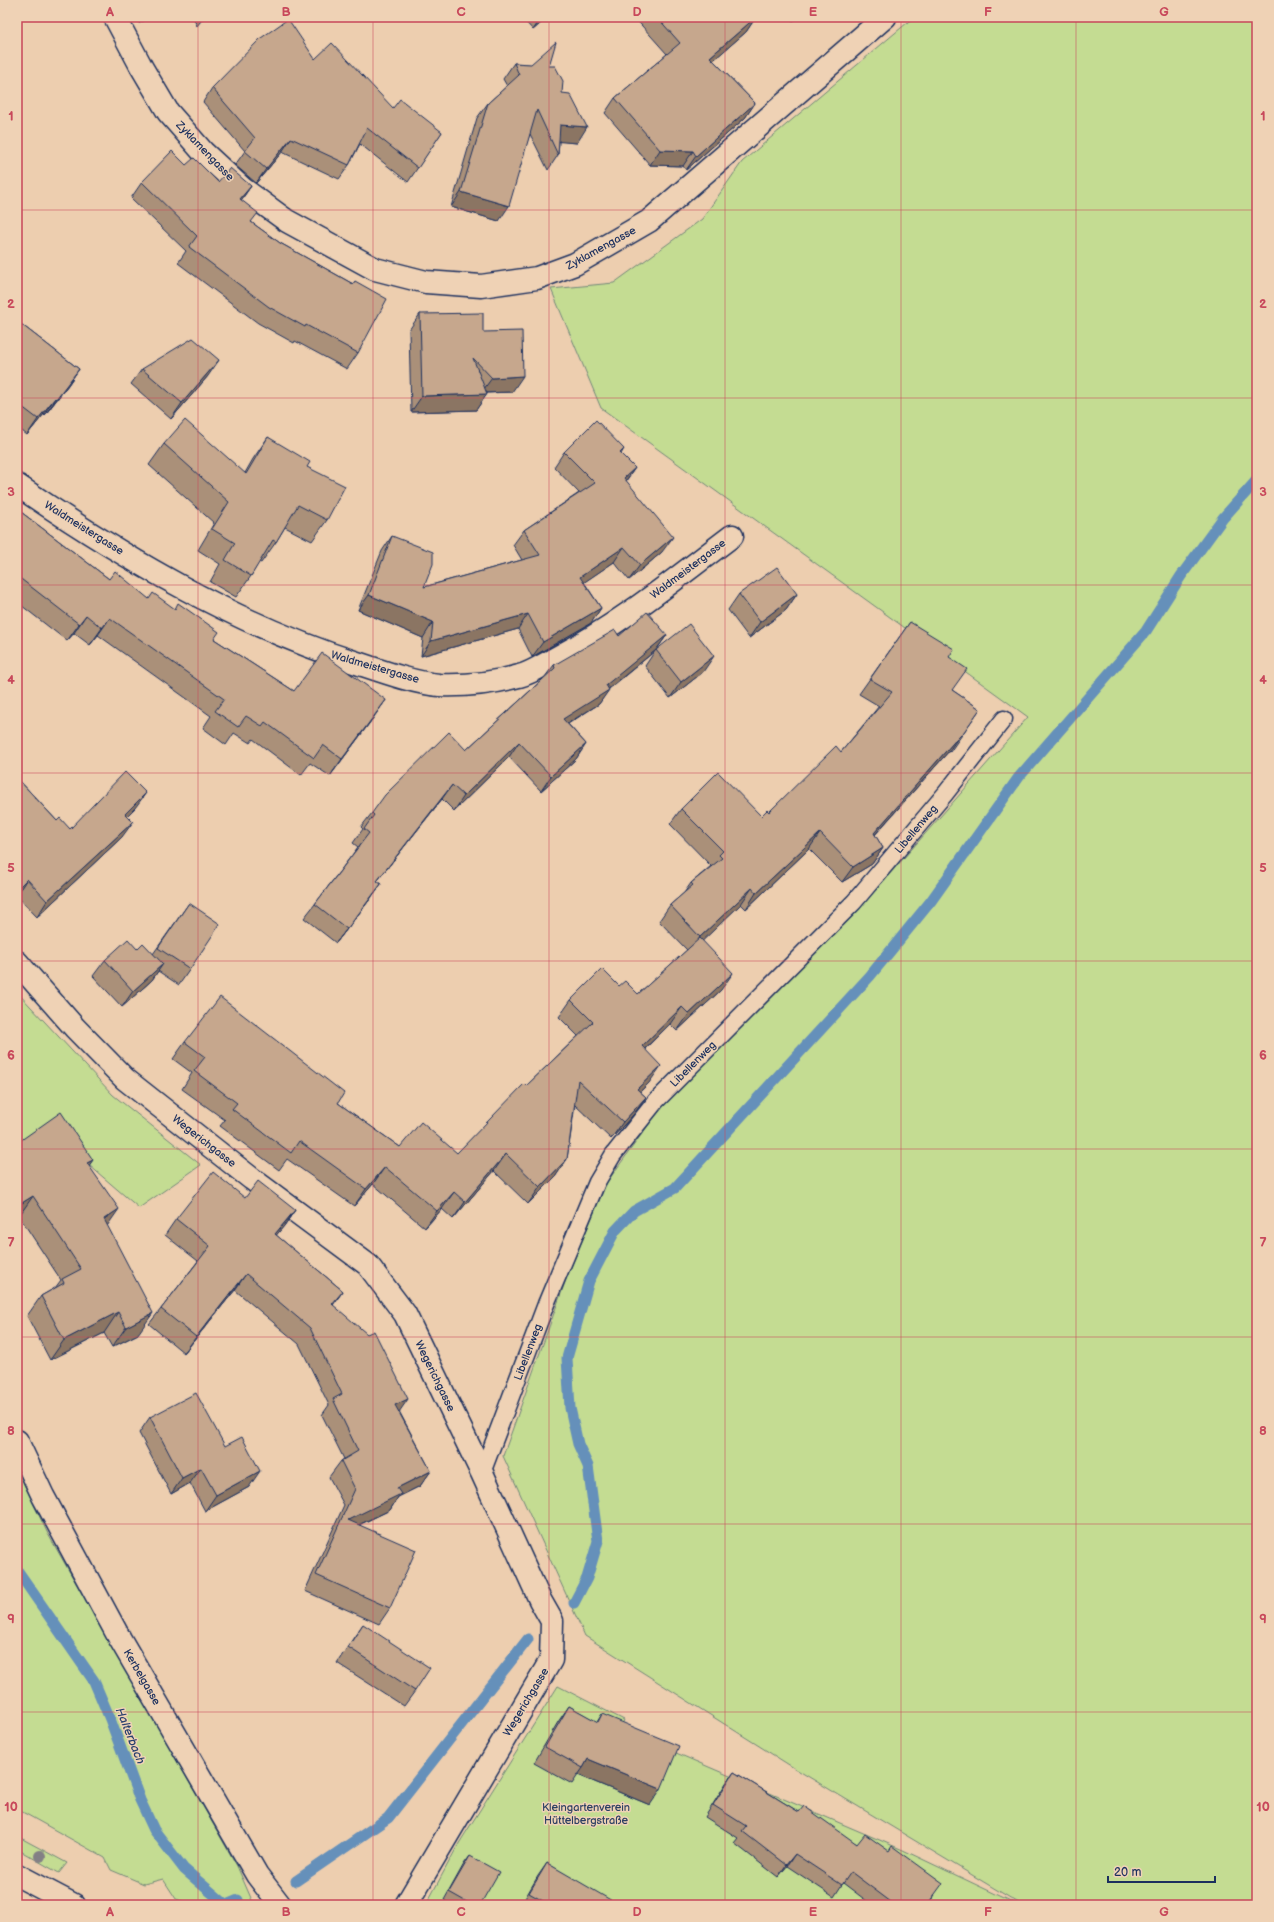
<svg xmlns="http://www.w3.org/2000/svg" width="1274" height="1922" viewBox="0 0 1274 1922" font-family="'Balsamiq Sans',sans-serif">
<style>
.green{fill:#c4dc92;stroke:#708678}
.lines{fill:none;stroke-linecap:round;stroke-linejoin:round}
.stream{stroke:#6590ba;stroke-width:11}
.lane-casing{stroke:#1b2f5e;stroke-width:19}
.street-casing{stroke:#1b2f5e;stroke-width:25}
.secondary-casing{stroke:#1b2f5e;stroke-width:25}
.lane{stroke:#efd2b5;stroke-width:16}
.street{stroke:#efd2b5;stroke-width:22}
.secondary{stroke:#efd2b5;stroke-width:22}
.tree{fill:#838085}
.wall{fill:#aa9079;stroke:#1b2f5e}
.shaded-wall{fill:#8b7563;stroke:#1b2f5e}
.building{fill:#c6a78d;stroke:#1b2f5e}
.grid{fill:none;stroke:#c8485b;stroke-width:1;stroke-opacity:0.55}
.labels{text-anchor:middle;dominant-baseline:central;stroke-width:3;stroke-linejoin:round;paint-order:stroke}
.street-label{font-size:11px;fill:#1b2f5e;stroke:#efd2b5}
.park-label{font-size:11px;fill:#2c4063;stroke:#efd2b5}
.water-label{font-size:12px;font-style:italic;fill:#273f6d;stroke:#efd2b5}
.neatline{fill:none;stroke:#c8485b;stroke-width:1.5}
.grid-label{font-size:13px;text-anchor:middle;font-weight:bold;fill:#c8485b}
</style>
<rect width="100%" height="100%" fill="#edceaf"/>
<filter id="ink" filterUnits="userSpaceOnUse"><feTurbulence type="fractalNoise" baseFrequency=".025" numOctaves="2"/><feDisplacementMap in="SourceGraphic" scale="8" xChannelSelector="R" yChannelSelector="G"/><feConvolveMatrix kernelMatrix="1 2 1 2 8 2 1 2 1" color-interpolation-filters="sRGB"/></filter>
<g filter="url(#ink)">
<!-- green -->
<path class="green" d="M914,17H1257V1905H1022L794,1768L585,1636L503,1456L568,1274L607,1182L660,1109L851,918L1028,717L601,408L551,289L614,283L702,219L742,162Z
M17,992L113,1095L201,1165L139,1208L47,1129L17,1146Z
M17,1470L48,1534L237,1866L254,1905H194L176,1899L163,1879L144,1884L111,1870L105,1858L17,1809Z
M558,1686L624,1720L620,1729L903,1850L1019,1905H426L458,1845Z
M17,1836L67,1863L59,1873L17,1849Z"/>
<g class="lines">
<!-- stream -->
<path class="stream" d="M17,1570L94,1681L110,1719L140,1800L154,1830L184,1869L226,1905
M574,1603L587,1578L598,1541L588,1466L578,1444L570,1408L567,1358L589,1281L615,1231L634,1211L675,1188L870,976L931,901L1019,777L1146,631L1181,576L1223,518L1257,480
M296,1881L388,1818L528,1639
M226,1905L238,1900"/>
<defs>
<path id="lane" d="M482,1473L546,1304L597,1182L613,1155L656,1101L854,902L945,794L1004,719"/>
<path id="street" d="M115,17L142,68L168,112L203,152L242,188L287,221L375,269L426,282L481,286L537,278L575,264L649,221L885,17
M17,485C122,557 235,624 357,663C381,671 414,683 439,685C466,686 493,683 519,676C532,673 544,664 556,658C619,625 675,579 732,536
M17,962L75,1028L125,1079L252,1179L368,1265L405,1314L482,1473L540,1600L552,1621L551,1660L406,1905
M17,1441L43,1496L120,1639L257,1875L280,1905"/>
<path id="secondary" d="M17,1875L74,1905"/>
</defs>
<!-- lane casing -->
<use href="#lane" class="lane-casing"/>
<!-- street casing -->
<use href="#street" class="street-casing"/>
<!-- secondary casing -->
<use href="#secondary" class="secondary-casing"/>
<!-- lane -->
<use href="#lane" class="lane"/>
<!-- street -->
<use href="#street" class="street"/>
<!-- secondary -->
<use href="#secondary" class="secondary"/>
</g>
<!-- trees -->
<circle class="tree" cx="40" cy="1856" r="6"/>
<!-- wall -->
<path class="wall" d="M135,17H151L139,23Z
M193,17H204L197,26Z
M515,17H548L533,30L523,19L519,22Z
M634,17H756L746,32L713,60L755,103L745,118L686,170L683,166L650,165L605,113L615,98L667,54Z
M790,17H798L793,21Z
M315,59L393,108L442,132L408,182L360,144L349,165L339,179L282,152L256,183L235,165L245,151L203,102L212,88Z
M514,63L549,66L562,93L577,143L559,141L558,155L548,170L530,134L499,221L451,207L477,118L488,103L507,86L503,79Z
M186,165L218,182L251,186L241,200L251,222L280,243L353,284L355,281L358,353L347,369L295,341L294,343L258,323L178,263L186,251L131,198L142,182Z
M420,314L483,332L512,392L487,393V394L476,410L411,412L409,330Z
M17,321L79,369L68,385L45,415L44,414L27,435L17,427Z
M142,369L208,376L171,419L131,384Z
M268,437L307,467L327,520L312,541L285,527L276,542L261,563L259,562L251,576L236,597L210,582L220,564L198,550L214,523L149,465L164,444L245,473L253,459Z
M624,449L621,454L635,468L626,481L662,552L629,580L614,562L584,582L601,608L591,623L532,657L518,629L421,656L423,638L358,610L382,551L392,536L424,587L522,560L513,545L524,530L579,493L554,467L564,452Z
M17,509L109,579L149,599L214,639L294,691L374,717L330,776L310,763L301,775L253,739L250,743L234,733L226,745L203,728L211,716L98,635L90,645L74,633L67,641L17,602Z
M739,594H797L786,610L749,638L728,610Z
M910,622L949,657L952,690L980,709L950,752L949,751L875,835L883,848L872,864L842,882L809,849L746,909L741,904L702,940L721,990L677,1031L670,1024L645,1049L649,1083L640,1092L646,1097L634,1114L611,1139L575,1105L567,1159L555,1177L528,1204L494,1171L453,1219L442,1209L425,1228L373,1184L354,1206L287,1159L279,1170L220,1126L225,1120L182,1089L192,1073L173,1059L185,1042L338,1103L400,1147L457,1153L578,1036L559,1017L571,1000L619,986L638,994L687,950L659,921L670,905L684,893L691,883L711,866L670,824L681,809L761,816L769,812L841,752L879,706L859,694Z
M667,635L657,649L703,672L670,698L645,666L655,651L609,689L599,704L568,724L586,744L576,759L541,791L509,757L454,811L442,799L377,881L371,898L336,943L304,918L315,904L358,847L353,843L363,829L361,827L372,813L466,750L544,678L554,665L619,636Z
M17,778L57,821L70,829L135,808L127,816L122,837L37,917L17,896Z
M189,903L190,969L179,985L158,971L152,980L122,1007L93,976L105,960L137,949L153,954Z
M17,1143L89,1166L107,1226L138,1334L112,1347L104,1333L50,1360L27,1316L41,1296L55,1288L61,1280L19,1216Z
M245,1198L295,1210L284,1226L276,1235L343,1291L333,1305L399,1411L431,1471L420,1486L398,1497L390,1510L359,1525L390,1608L379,1624L305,1591L344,1505L329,1477L341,1461L344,1459L322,1415L329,1405L299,1344L235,1290L184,1353L149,1324L161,1309L198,1261L165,1235L176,1219Z
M150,1417L225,1446L249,1487L205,1511L190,1483L171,1494L139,1433Z
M363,1624L415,1691L404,1706L337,1663L352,1640Z
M569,1706L597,1722L602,1714L650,1805L578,1775L572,1784L534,1763L558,1722Z
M734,1772L799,1812L857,1844L935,1895L927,1905H872L843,1883L834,1897L787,1866L778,1877L734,1843L738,1838L705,1817L726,1783Z
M470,1856L480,1905H452L444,1900L464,1864Z
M547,1863L613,1905H521L538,1876Z"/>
<!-- shaded-wall -->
<path class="shaded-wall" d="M143,17H151L139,23Z
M522,17H524L523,19L519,22Z
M542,17H548L533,30Z
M756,17L746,32L700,72L710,57Z
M755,103L745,118L686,170L696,156Z
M560,125L587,127L577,143L551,141Z
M291,138L282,152L256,183L266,169Z
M660,150L693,151L683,166L650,165Z
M251,186L240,202V199Z
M461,192L509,206L499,221L451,207Z
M219,360L208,376L171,419L182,403Z
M79,369L68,385L45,415L56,399Z
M523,376L512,392L481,393L492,378Z
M487,394L476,410L411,412L422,396Z
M55,398L44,414L27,435L38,419Z
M635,468L624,483V478Z
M673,537L662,552L629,580L640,565Z
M624,547L614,562L570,592L580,577Z
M797,594L786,610L749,638L760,622Z
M369,595L433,622L423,638L358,610Z
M601,608L591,623L532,657L543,642Z
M528,614L518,629L421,656L431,641Z
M86,615L74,633L67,641L79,624Z
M110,618L98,635L90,645L102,628Z
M667,635L656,650L602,694L609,690L599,704L552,733L563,719Z
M714,656L703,672L670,698L681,682Z
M386,700L374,717L330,776L342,759Z
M960,735L949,751L863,848L874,833Z
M519,742L509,757L454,811L464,796Z
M586,744L576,759L541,791L551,776Z
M452,785L442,799L366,895L377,881Z
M146,793L135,808L114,829L125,814Z
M133,822L122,837L37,917L47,901Z
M820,833L809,849L746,909L756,893Z
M883,848L872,864L842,882L853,867Z
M27,879L17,894V889Z
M381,884L371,898L336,943L347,929Z
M752,888L741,904L690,953L700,937Z
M163,964L152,980L122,1007L133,991Z
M733,973L721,990L677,1031L689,1014Z
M682,1007L670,1024L630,1063L642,1046Z
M661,1066L649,1083L625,1106L637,1089Z
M646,1097L634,1114L611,1139L623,1122Z
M506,1154L494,1171L453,1219L465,1202Z
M567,1159L555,1177L528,1204L540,1187Z
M93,1160L79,1180L87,1163Z
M385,1167L373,1184L354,1206L366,1189Z
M454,1192L442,1209L425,1228L437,1211Z
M33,1196L19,1216L17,1217V1206Z
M119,1209L105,1229L104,1219Z
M295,1210L284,1226L264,1250L275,1234Z
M246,1274L235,1290L184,1353L196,1337Z
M343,1291L332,1306V1304Z
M118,1312L104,1333L50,1360L64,1340Z
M153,1313L138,1334L112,1347L126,1327Z
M408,1399L397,1415L395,1405Z
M201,1468L190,1483L171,1494L182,1478Z
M260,1471L249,1487L205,1511L216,1495Z
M431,1471L420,1486L398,1497L390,1510L337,1535L348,1520L397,1488Z
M588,1759L661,1789L650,1805L578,1775L583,1768Z
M795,1854L787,1866L778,1877L786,1865Z"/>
<!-- building -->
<path class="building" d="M657,17H756L710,57L755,103L696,156L693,151L660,150L615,98L680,43Z
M288,19L315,59L332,43L393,108L400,99L442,132L418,168L367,128L349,165L291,138L266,169L245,151L255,138L212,88L261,38Z
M556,42L549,66H555L563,81L562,93L570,94L587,127L560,125L558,155L537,110L509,206L461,192L488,103L519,75L514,63L531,64Z
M172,151L186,165L194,158L218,182L230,168L251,186L240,199L258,213L251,222L280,243L353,284L355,281L387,299L358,353L306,325L305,327L269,307L189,247L197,236L142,182Z
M483,313V332L522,331L523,376L492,378L473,358L487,394L422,396L420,314Z
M17,321L79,369L56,399L55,398L38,419L17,403Z
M193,338L219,360L182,403L142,369Z
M185,420L246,474L268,437L310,462L307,467L345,486L327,520L298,505L276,542L273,540L251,576L225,560L235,543L212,529L229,502L164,444Z
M596,420L624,449L620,453L635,468L624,478L673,537L640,565L624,547L580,577L601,608L543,642L528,614L431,641L433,622L369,595L392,536L433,552V564L424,587L540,555L524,530L595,483L564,452Z
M17,509L109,579L115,571L149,599L153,593L175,609L178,603L219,632L214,639L294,691L322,653L386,700L342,759L323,745L314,758L265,722L262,726L246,716L238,727L215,711L224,699L110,618L102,628L86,615L79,624L17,576Z
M777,567L797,594L760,622L739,594Z
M647,612L667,635L606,685L609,690L563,719L586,744L551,776L519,742L464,796L452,785L377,881L381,884L347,929L315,904L369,833L364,829L374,815L372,813L385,795L449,732L466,750L555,668L554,665L615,630L619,636Z
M910,622L954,649L949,657L967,669L952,690L980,709L961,736L960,735L874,833L883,848L853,867L820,833L756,893L752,888L700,937L670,905L693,885L691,883L722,858L719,855L723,851L681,809L718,772L761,816L767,810L769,812L836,746L841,752L892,692L870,679Z
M689,624L714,656L681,682L656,650Z
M125,772L146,793L125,814L133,822L47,901L27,879L17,889V778L57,821L60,818L70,829Z
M189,903L220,924L190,969L158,948Z
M700,938L733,973L689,1014L682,1007L642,1046L661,1066L637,1089L646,1097L623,1122L578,1080L567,1159L540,1187L506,1154L465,1202L454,1192L437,1211L385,1167L366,1189L299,1141L291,1153L232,1109L237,1103L194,1071L205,1057L185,1042L220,997L344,1093L338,1103L400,1147L421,1122L457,1153L524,1084L526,1086L593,1022L571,1000L602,969L619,986L625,981L638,994Z
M128,939L137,949L143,943L163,964L133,991L105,960Z
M61,1112L93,1160L87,1163L119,1209L104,1219L153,1313L126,1327L118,1312L64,1340L41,1296L64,1283L62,1279L81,1269L33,1196L17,1206V1143Z
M213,1172L245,1198L258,1181L295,1210L275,1234L343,1291L332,1304L367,1334L374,1331L408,1399L395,1405L431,1471L397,1488L401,1494L348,1520L416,1550L390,1608L316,1575L355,1489L341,1461L358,1451L333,1399L342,1394L310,1328L246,1274L196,1337L161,1309L210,1246L176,1219Z
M196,1393L225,1446L242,1437L260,1471L216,1495L201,1468L182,1478L150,1417Z
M363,1624L430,1668L415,1691L348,1647Z
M569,1706L598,1722L602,1714L679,1746L661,1789L588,1759L583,1768L545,1747Z
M734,1772L799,1812L804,1806L857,1844L865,1834L889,1851L892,1846L943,1883L927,1905H895L851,1872L842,1885L795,1854L786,1865L742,1831L746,1826L713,1805Z
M470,1856L499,1872L480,1905H472L449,1892Z
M547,1863L614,1902L613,1905H550L529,1893Z"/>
</g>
<!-- grid -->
<path class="grid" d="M198,17V1905M373,17V1905M549,17V1905M725,17V1905M901,17V1905M1076,17V1905M17,210H1257M17,398H1257M17,585H1257M17,773H1257M17,961H1257M17,1149H1257M17,1337H1257M17,1524H1257M17,1712H1257"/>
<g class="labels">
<!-- street labels -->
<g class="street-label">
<text transform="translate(205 151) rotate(46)">Zyklamengasse</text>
<text transform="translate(601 248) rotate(-29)">Zyklamengasse</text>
<text transform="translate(84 528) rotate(32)">Waldmeistergasse</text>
<text transform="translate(688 569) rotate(-37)">Waldmeistergasse</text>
<text transform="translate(375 667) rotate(16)">Waldmeistergasse</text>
<text transform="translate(916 829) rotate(-50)">Libellenweg</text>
<text transform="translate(693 1064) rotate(-45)">Libellenweg</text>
<text transform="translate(204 1141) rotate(38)">Wegerichgasse</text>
<text transform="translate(528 1352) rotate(-69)">Libellenweg</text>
<text transform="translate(435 1376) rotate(64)">Wegerichgasse</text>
<text transform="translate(142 1677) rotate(60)">Kerbelgasse</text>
<text transform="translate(526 1702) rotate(-59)">Wegerichgasse</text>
</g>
<!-- park labels -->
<g class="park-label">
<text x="586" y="1807">Kleingartenverein<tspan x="586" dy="13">Hüttelbergstraße</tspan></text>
</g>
<!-- water labels -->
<g class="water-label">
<text transform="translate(130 1736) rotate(68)">Halterbach</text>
</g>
</g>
<!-- margin -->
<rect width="1274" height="1922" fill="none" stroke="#efd2b5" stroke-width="44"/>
<!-- scale -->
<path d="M1108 1876v6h107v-6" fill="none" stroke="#1b2f5e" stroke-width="2"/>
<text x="1114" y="1876" font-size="12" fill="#1b2f5e" stroke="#efd2b5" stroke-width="3" paint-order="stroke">20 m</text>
<rect x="22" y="22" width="1230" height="1878" class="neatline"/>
<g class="grid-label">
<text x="110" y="16">A</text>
<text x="286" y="16">B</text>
<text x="461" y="16">C</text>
<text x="637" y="16">D</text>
<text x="813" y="16">E</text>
<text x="988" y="16">F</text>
<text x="1164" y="16">G</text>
<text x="11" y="120">1</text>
<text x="1263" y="120">1</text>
<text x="11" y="308">2</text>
<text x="1263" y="308">2</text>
<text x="11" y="496">3</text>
<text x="1263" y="496">3</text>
<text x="11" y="684">4</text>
<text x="1263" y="684">4</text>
<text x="11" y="872">5</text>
<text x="1263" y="872">5</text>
<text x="11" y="1059">6</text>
<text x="1263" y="1059">6</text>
<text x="11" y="1247">7</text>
<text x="1263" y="1247">7</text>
<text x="11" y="1435">8</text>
<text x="1263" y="1435">8</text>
<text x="11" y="1623">9</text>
<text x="1263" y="1623">9</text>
<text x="11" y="1811">10</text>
<text x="1263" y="1811">10</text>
<text x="110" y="1916">A</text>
<text x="286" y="1916">B</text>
<text x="461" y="1916">C</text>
<text x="637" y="1916">D</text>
<text x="813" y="1916">E</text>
<text x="988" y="1916">F</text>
<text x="1164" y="1916">G</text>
</g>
</svg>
